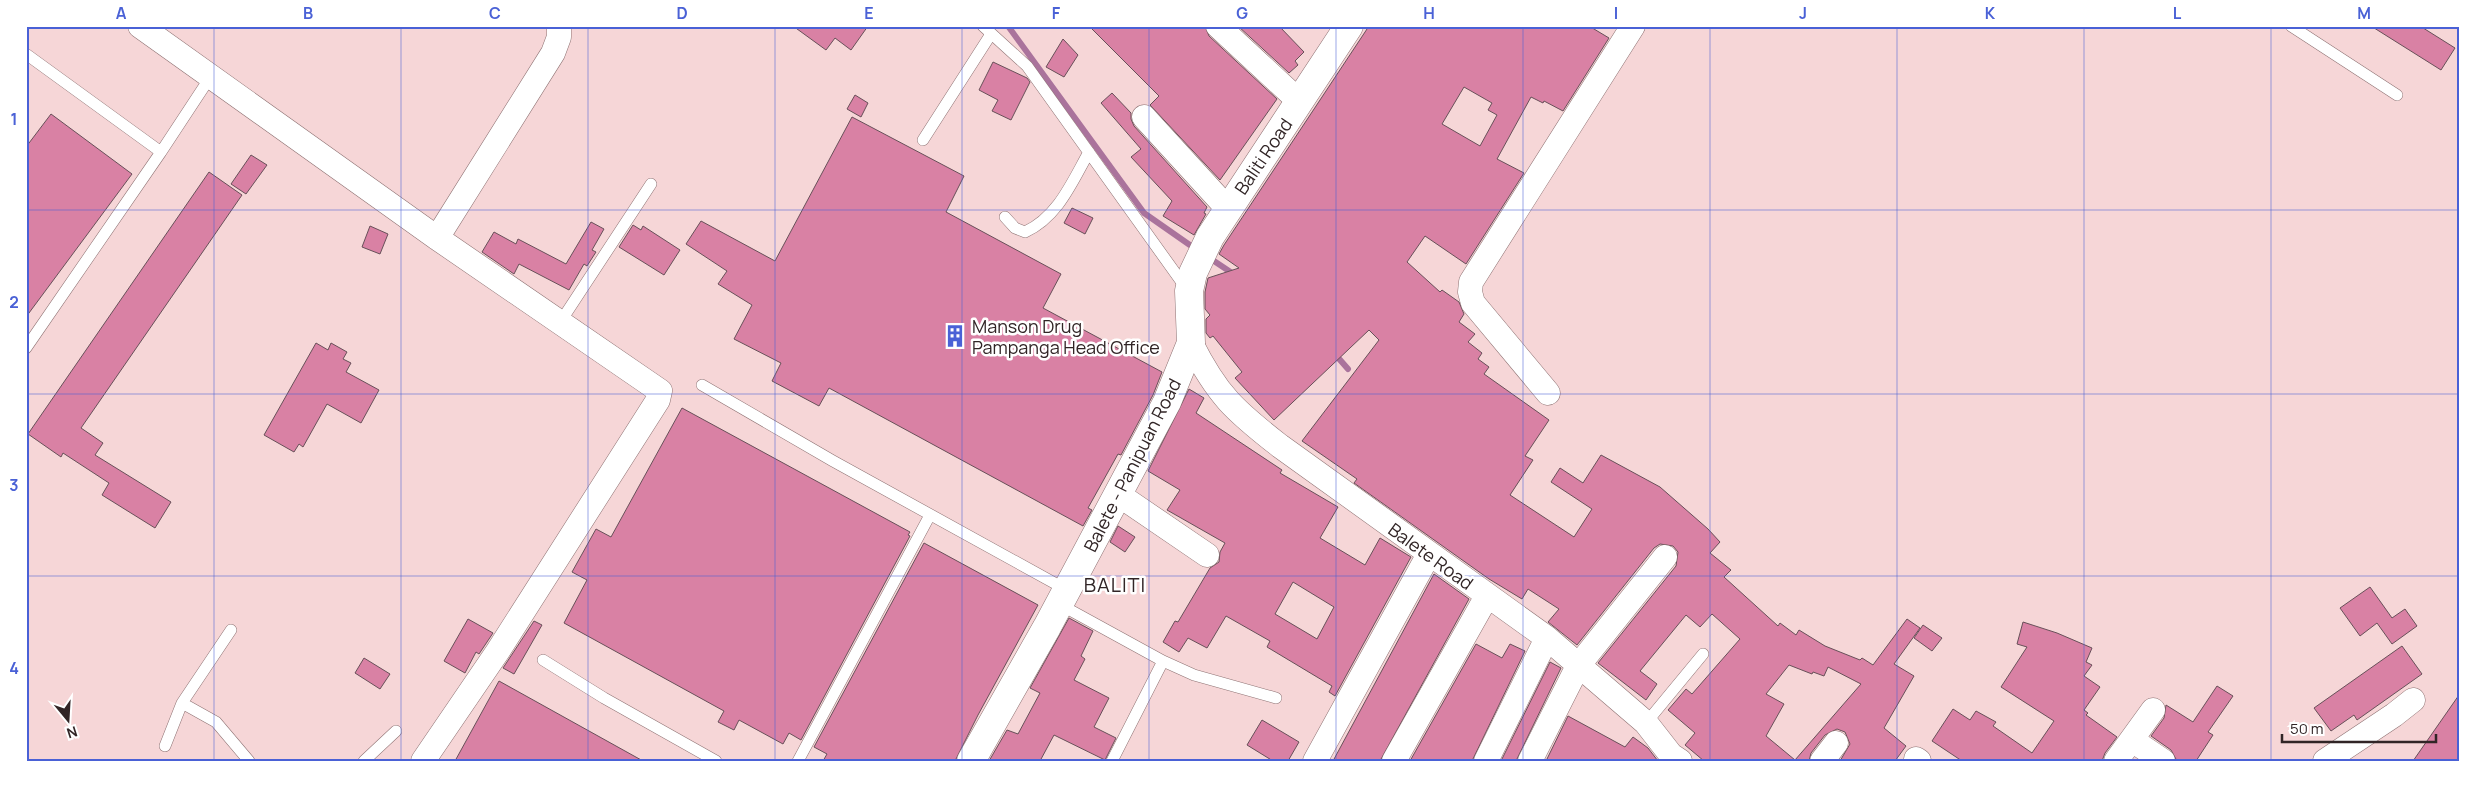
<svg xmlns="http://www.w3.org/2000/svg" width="2485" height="787" viewBox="0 0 2485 787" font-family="Manrope,sans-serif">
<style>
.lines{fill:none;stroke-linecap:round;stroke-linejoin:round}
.stream{stroke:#aa739c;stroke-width:6}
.building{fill:#d981a4;stroke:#685059;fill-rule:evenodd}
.lane-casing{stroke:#8e7273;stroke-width:12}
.street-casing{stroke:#8e7273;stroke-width:25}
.secondary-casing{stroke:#8e7273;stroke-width:29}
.lane{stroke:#fff;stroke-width:11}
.street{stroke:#fff;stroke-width:24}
.secondary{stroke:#fff;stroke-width:28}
.grid{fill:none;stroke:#4a61d6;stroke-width:1;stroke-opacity:0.55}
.labels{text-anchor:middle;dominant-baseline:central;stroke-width:5;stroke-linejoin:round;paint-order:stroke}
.street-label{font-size:18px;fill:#312526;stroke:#fff}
.poi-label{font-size:18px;fill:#312526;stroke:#fff;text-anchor:start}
.quarter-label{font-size:20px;letter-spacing:1px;fill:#312526;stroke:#fff}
.neatline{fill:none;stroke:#4a61d6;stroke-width:2}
.grid-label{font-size:16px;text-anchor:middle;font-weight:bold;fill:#4a61d6}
</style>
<rect width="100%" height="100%" fill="#f6d6d7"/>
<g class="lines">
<!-- stream -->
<path class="stream" d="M1008,26L1144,213L1197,250
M1208,257L1235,275
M1334,353L1348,369"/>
</g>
<!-- building -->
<path class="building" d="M793,26H868L851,50L835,38L826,50Z
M1089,26H1205L1209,36L1277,99L1220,180L1150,105L1159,96Z
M1238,26H1279L1304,52L1295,61L1298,65L1289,73Z
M1369,26H1589L1609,38L1563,111L1544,101L1543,103L1531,97L1497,159L1524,173L1466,264L1425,236L1407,262L1440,292L1442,290L1459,302L1464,314L1459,322L1475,334L1468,342L1482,353L1478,359L1489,367L1484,374L1549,420L1525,456L1533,460L1510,495L1574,537L1592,509L1551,482L1560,468L1583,483L1601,455L1660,487L1708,529L1720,542L1710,553L1731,570L1724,577L1778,626L1780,623L1796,635L1799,630L1825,646L1860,660L1862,658L1873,665L1907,619L1920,628L1894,664L1914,676L1884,728L1906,746L1895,761H1840L1850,744L1845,732L1837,729L1825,735L1811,753L1809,761H1704L1685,745L1695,733L1668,710L1686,689L1692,694L1740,639L1712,614L1700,627L1686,615L1640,671L1657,684L1646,700L1598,663L1676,566L1678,552L1673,546L1660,544L1654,548L1577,645L1548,622L1559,609L1528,589L1522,599L1489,579L1354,483L1357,479L1302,441L1379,340L1369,330L1274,420L1235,378L1242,372L1213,336L1210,338L1206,333V319L1210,315L1205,309V292L1208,278L1239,268L1219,254L1224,245ZM1464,87L1492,103L1488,110L1497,115L1480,146L1442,124ZM1789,665L1812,674L1813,672L1824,676L1828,667L1861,684L1795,760L1766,736L1784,704L1766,694Z
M2371,26H2420L2455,48L2441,70Z
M1063,39L1078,55L1064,77L1046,67Z
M993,62L1027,78L1030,82L1011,120L992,111L998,100L979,90Z
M1112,93L1131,113V119L1134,126L1207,207L1204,213L1206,214L1194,235L1163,216L1172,201L1131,157L1141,149L1101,103Z
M855,95L868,103L861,117L847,109Z
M51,114L132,174L26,317V147Z
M852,117L964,176L946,212L1061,274L1043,308L1162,372L1153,395L1121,455L1118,454L1088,508L1092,510L1083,526L829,388L819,406L772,381L781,363L734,339L752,305L718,284L727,271L686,244L701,221L775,261Z
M251,155L267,165L246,194L231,184Z
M209,172L242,195L81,428L103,443L95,455L171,502L155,528L102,495L109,483L63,453L61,457L28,434Z
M1072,208L1093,218L1085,234L1064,223Z
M591,222L604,229L592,250L596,252L587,266L584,264L569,290L519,264L514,274L482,252L494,232L516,244L518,239L566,264Z
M633,225L641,230L643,226L680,250L664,275L619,247Z
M370,226L388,234L380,254L362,247Z
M316,343L328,350L331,343L347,352L343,359L351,363L346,372L379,390L361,423L327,404L303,447L299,444L294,452L264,435Z
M1189,389L1204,398L1196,413L1282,470L1280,473L1338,507L1320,538L1365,565L1380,538L1411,557L1335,696L1329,692L1332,686L1267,647L1270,641L1226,616L1207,648L1188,638L1179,652L1163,642L1175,621L1178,622L1210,568L1219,562L1220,552L1225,543L1167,510L1180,490L1148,471ZM1293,582L1334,607L1317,639L1275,614Z
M682,408L910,532L908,535L910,536L801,740L789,733L783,744L739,720L734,730L718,722L724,711L564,623L587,580L572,572L596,529L611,537Z
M1118,526L1135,537L1125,552L1110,542Z
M924,543L1038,605L978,715L955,761H823L827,754L814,747Z
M1434,574L1469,599L1380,761H1333Z
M2370,587L2392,618L2405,609L2417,626L2392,644L2377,623L2360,636L2340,608Z
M1069,618L1093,631L1081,656L1085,659L1074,680L1109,698L1094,727L1116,738L1105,760L1054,735L1040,761H989L1007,730L1018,734L1040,693L1030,688Z
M468,619L493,633L479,654L476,652L465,673L444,661Z
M534,621L542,625L514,674L503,668Z
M2023,622L2057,633L2092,648L2086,662L2092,665L2084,676L2100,687L2084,710L2088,713L2086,715L2117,737L2105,753L2102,761H1962L1932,741L1953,709L1970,720L1976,711L1996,722L1993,726L2032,753L2054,721L2001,687L2027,647L2017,644Z
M1923,625L1942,638L1932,651L1914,638Z
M1476,644L1502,658L1510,644L1525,651L1472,761H1410Z
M2402,646L2422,674L2357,720L2354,715L2331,731L2314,708Z
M364,658L390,674L380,689L355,673Z
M1550,662L1561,668L1516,761H1501Z
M499,681L643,761H455Z
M2217,686L2233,696L2208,732L2213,735L2196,761H2177L2171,750L2151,736L2164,718L2166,705L2193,722Z
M2459,695V761H2413Z
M1568,716L1625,747L1633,737L1648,748L1658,761H1546Z
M1262,720L1299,742L1288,761H1273L1247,745Z"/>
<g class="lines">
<defs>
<path id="lane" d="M983,26L1027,66L1186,288
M2291,26L2397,95
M26,54L161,152L211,76
M923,140L991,34
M1005,217L1015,228L1025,232C1058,217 1072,182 1089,152
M561,321L651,184
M26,348L161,152
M702,385L833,461L1067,590
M1059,604L1163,661L1112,761
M543,660L604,698L716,761
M1163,661L1194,675L1276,698
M182,703L231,630
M1646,723L1703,654
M165,746L182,703L216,722L249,761
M364,761L396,731
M798,761L930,515"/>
<path id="street" d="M140,26L437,238L660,391L658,400L498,651L423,761
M1218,26L1300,102
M1144,117L1228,209
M437,238L553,53L559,37V26
M1191,343C1217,395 1235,411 1280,446L1547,638L1646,723L1671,755L1680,761
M1548,393L1473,303L1470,292L1471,282L1633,26
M1119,495L1207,555
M2132,740L2163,761
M1916,759L1919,761
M1315,761L1429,554
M1394,761L1487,596
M1486,761L1547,638
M1530,761L1578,666L1665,557
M1822,761L1836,743
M2116,761L2153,710
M2325,761L2394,715L2413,700"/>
<path id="secondary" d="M971,761L1047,627L1167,402L1191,343L1189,291L1193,273L1210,237L1349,26"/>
</defs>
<!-- lane casing -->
<use href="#lane" class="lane-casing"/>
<!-- street casing -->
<use href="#street" class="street-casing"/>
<!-- secondary casing -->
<use href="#secondary" class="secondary-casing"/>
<!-- lane -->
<use href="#lane" class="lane"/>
<!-- street -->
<use href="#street" class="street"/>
<!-- secondary -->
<use href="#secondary" class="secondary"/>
</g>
<!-- grid -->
<path class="grid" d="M214,26V761M401,26V761M588,26V761M775,26V761M962,26V761M1149,26V761M1336,26V761M1523,26V761M1710,26V761M1897,26V761M2084,26V761M2271,26V761M26,210H2459M26,394H2459M26,576H2459"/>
<!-- icons -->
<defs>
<symbol id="building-bare" viewBox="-9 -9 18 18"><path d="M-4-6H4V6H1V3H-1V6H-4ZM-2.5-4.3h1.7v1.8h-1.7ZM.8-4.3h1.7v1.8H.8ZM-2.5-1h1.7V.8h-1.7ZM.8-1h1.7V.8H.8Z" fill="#4a61d6" stroke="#fff" stroke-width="2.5" paint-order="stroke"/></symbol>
</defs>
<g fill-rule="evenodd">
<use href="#building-bare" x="939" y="320" width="32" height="32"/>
</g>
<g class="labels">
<!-- street labels -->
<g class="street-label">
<text transform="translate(1263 156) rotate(-56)">Baliti Road</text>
<text transform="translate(1132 465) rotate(-63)">Balete - Panipuan Road</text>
<text transform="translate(1431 556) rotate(36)">Balete Road</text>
</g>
<!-- poi labels -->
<g class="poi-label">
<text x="972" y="326">Manson Drug<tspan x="972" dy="21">Pampanga Head Office</tspan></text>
</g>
<!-- quarter labels -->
<g class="quarter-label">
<text x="1115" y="584">BALITI</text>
</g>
</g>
<!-- border -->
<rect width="2485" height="787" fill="none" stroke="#ffffff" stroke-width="55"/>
<!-- north arrow -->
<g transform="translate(68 720) rotate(162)" stroke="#ffffff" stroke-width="4" paint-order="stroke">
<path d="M0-4L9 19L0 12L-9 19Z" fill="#312526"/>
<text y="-8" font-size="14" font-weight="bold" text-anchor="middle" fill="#312526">N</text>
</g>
<!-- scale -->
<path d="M2282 734v8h154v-8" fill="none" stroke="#312526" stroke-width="2.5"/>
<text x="2290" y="734" font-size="15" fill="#312526" stroke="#ffffff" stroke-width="4" paint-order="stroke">50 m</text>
<rect x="28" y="28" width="2430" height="732" class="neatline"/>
<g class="grid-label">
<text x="121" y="19">A</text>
<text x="308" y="19">B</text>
<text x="495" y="19">C</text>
<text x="682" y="19">D</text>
<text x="869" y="19">E</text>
<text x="1056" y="19">F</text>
<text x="1242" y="19">G</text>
<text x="1429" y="19">H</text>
<text x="1616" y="19">I</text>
<text x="1803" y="19">J</text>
<text x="1990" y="19">K</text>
<text x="2177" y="19">L</text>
<text x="2364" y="19">M</text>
<text x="14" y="125">1</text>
<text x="14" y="308">2</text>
<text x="14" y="491">3</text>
<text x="14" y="674">4</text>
</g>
</svg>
